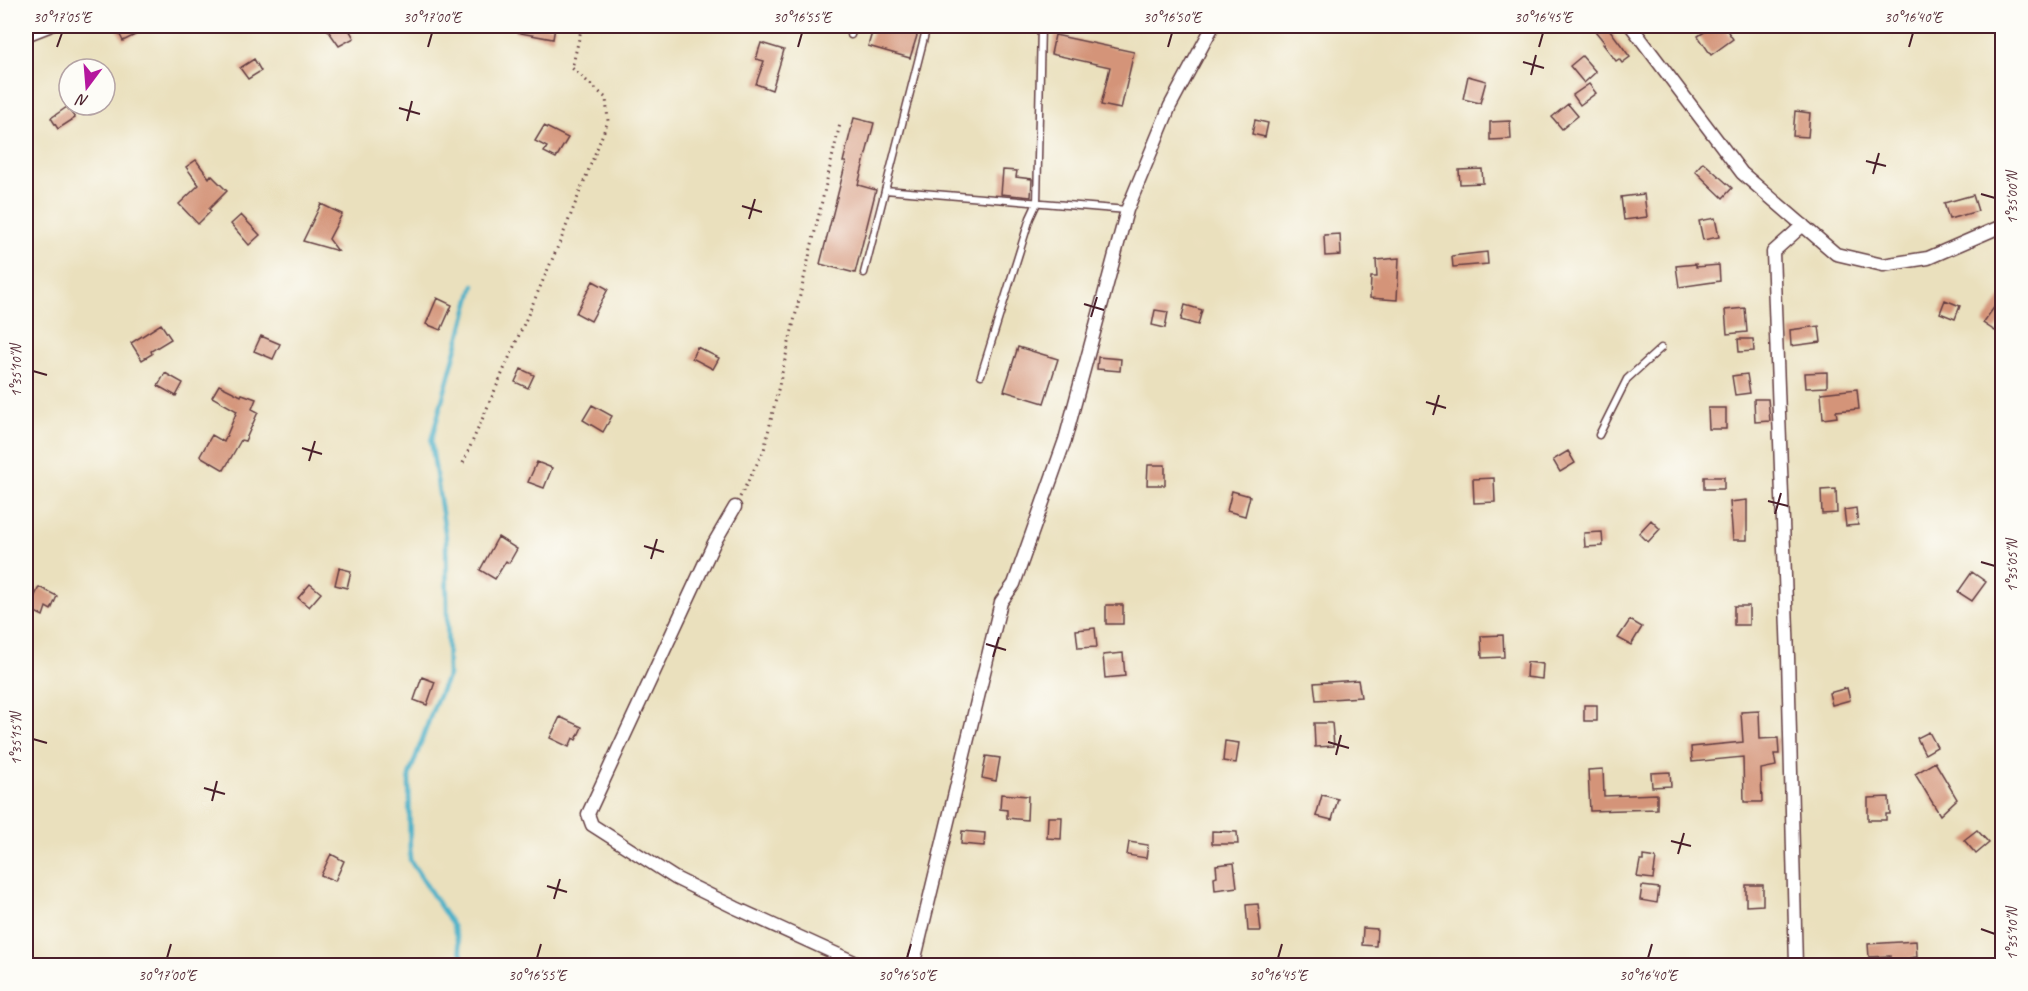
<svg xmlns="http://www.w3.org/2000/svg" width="2028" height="991" viewBox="0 0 2028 991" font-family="Caveat,sans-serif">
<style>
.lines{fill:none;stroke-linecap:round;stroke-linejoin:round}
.stream{stroke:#49b0c8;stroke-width:4.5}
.building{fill:#d49479}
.lane-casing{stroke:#623c41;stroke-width:9}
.street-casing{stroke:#623c41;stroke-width:15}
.path{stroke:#623c41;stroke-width:3;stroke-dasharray:1.5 4.5;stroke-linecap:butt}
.lane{stroke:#fff;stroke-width:6}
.street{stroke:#fff;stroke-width:12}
.ticks{fill:none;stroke:#4a1f2b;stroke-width:2}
.neatline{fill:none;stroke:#4a1f2b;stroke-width:2}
.ticks-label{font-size:15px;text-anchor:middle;fill:#4a1f2b}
</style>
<rect width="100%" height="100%" fill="#fdfcf7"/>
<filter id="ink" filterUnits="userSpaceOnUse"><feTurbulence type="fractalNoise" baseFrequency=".0167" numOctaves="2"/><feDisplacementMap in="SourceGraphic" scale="12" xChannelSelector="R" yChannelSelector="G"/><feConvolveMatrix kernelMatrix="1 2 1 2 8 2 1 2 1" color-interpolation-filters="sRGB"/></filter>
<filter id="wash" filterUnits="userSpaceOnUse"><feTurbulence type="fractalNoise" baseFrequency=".008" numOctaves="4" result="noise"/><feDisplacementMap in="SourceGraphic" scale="24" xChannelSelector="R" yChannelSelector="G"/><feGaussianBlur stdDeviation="1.35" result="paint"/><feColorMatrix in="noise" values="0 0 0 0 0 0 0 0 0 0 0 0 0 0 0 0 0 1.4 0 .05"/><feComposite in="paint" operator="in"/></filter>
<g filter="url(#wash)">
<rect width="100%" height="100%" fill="#eae0bd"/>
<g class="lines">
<!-- stream -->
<path class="stream" d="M465,966L453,926L410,860L409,776L433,709L448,675L446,538L431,441L474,285"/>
</g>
<g id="blocks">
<!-- building -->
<path class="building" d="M124,26H153L123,41L117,29Z
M325,26H347L354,38L339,46Z
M515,26L555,27L553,39L515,32Z
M874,26H920L910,58L868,46Z
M1591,26H1607L1630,57L1622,63L1619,59L1616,61L1603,44L1605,43Z
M1714,26H1724L1733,39L1711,55L1698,36Z
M1055,35L1134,52L1121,109L1101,105L1110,67L1051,54Z
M761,43L784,50L772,90L756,84L764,61L756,59Z
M1582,56L1596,72L1584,83L1570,66Z
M254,59L261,71L248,79L240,68Z
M1468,76L1486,81L1480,103L1463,99Z
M1589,84L1596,93L1580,105L1573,95Z
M1568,104L1578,116L1562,129L1552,117Z
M67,107L75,118L58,129L51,118Z
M1795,111L1810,113L1808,137L1793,136Z
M854,118L874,123L858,185L876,190L855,273L820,264L846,162H843Z
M1255,120L1268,123L1265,137L1252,134Z
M1510,121L1511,139L1490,140V122Z
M544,126L568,138L556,158L544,152L547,147L535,141Z
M196,160L209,178L211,175L227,191L209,209L211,211L198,224L179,204L199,185L186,167Z
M1703,162L1732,188L1723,198L1695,171Z
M1482,169L1483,183L1460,184L1459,170Z
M1003,170L1017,171L1016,177L1032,179L1031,197L1001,194Z
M1644,194L1647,217L1624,220L1621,197Z
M1973,195L1978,211L1949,219L1944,203Z
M321,204L342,214L329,239L338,251L303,241Z
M241,215L260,235L249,245L231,224Z
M1715,218L1719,237L1703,240L1699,221Z
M1340,234L1341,255L1325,256L1324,235Z
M1487,252L1488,264L1453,267L1452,256Z
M1399,258L1397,300L1370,298L1371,277H1377L1376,260Z
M1696,264V267L1719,265L1720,281L1679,287L1676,266Z
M593,281L608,289L591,321L576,313Z
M2002,296V321L1995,331L1983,323Z
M437,298L452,305L441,330L426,324Z
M1945,300L1960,306L1955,319L1940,313Z
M1185,305L1202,310L1198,325L1181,320Z
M1745,308L1747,332L1727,334L1725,310Z
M1155,310L1168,312L1165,328L1152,325Z
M161,324L171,339L151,351L152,354L142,360L131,343Z
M1819,326L1821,342L1791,346L1790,330Z
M261,336L280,344L273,359L254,351Z
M1738,339H1753L1754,351L1739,352Z
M697,347L719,358L713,369L692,358Z
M1018,347L1058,359L1044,403L1004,391Z
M1098,357L1121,359L1120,371L1097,369Z
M521,369L534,375L528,388L515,382Z
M1827,372V387L1806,388L1805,373Z
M165,373L183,383L176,396L158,386Z
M1747,374L1750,393L1735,395L1732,376Z
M219,385L241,396L242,394L256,399L252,409L258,412L245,441L241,440L224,470L200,456L212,435L224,442L237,411L212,397Z
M1857,389L1859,409L1836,411L1837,417L1823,419L1821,393Z
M1754,399H1768L1770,421L1755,422Z
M592,405L612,416L603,432L583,420Z
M1708,408H1726V429H1709Z
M1568,451L1575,463L1560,472L1553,460Z
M537,462L552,468L544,488L528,482Z
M1148,465H1165V485H1147Z
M1704,477H1724V489H1704Z
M1494,478L1495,502L1474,503L1473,479Z
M1836,489L1837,513L1822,514L1821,490Z
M1232,491L1250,496L1245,516L1227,511Z
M1747,500V540H1733L1730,502Z
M1856,508L1858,525L1846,526L1844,510Z
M1651,520L1660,529L1648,542L1639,533Z
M1602,532L1603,546L1585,547L1584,533Z
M498,537L517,549L509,563L506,561L495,579L480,570Z
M339,568L351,571L347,588L335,585Z
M1972,572L1986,582L1972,601L1958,592Z
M310,584L321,593L309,607L298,598Z
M39,587L57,596L51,610L46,607L43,616L29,609Z
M1106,605H1123V624H1106Z
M1734,606H1749V625H1734Z
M1630,620L1642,627L1631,645L1618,638Z
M1095,628L1097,647L1078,648L1076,630Z
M1503,635L1504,657L1482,658L1481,636Z
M1123,653L1125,676L1105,678L1103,655Z
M1527,662L1543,664L1542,679L1526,677Z
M422,677L435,682L427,705L414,700Z
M1358,680L1361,697L1316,700L1314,683Z
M1847,688L1850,700L1832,705L1829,693Z
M1584,705H1597V721H1584Z
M1759,711L1760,739L1778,738L1779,754H1774L1776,766L1761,769L1762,802H1744L1743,757L1692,762L1691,747L1743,742L1741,712Z
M560,717L582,727L576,740L573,738L569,747L550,738Z
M1314,723H1332L1334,746L1315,747Z
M1929,732L1937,747L1925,754L1917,738Z
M1225,741L1239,743L1236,763L1223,761Z
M986,756L1000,758L996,781L982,778Z
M1935,762L1957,799L1940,815L1915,774Z
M1603,769L1604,796L1657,794V809L1590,811L1588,770Z
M1670,772L1671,786L1652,787L1651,773Z
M1001,794L1028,796L1027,820L1007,818V810L1000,809Z
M1322,795L1338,799L1332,820L1316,816Z
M1889,797L1890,814H1886V820H1868V798Z
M1048,817H1062L1061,839L1047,838Z
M1977,830L1989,843L1976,854L1964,840Z
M962,831L985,833L984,846L961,844Z
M1212,831L1237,832L1238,844H1212Z
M1129,842L1148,845L1146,858L1127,855Z
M331,854L344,861L335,881L321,875Z
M1643,856L1656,858L1653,879L1637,877L1640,861H1643Z
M1234,863L1237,887L1215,890L1214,877L1217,876L1216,865Z
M1746,885H1763V905L1746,906Z
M1642,886L1659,888L1657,903L1640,900Z
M1258,904L1261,931H1248L1246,905Z
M1363,928L1377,929L1376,946L1362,945Z
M1916,941L1917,957L1910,958V964L1890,965V956L1869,957L1868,944Z"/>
</g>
</g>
<g filter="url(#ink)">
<use href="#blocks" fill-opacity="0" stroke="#623c41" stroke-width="1.5"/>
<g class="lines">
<defs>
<path id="lane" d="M851,35L853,26
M885,190L1127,210
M864,273L927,26
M981,375L1030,218L1037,203L1041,26
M1599,435L1627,379L1661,348"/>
<path id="street" d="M1631,26L1742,173L1836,254L1883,265L1928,258L2002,226
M26,35L49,26
M735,507L714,543L588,814L592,825L675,878L736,908L863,966
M913,966L1001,602L1014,584L1065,440L1127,210L1170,106L1213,26
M1796,966L1788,657L1773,252L1803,225"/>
</defs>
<!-- lane casing -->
<use href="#lane" class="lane-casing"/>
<!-- street casing -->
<use href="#street" class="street-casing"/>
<!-- path -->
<path class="path" d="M463,463L562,237L608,121L606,98L572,68L582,26
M740,497L764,450L840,124"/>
<!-- lane -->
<use href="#lane" class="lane"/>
<!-- street -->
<use href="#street" class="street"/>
</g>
</g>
<!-- ticks -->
<path class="ticks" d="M57,47L62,33M428,47L432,33M798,47L802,33M1168,47L1172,33M1539,47L1543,33M1909,47L1913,33M1523,62L1544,68M1531,75L1536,55M399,108L420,114M407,121L412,101M1866,161L1886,166M1873,174L1879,153M1981,194L1995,198M742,206L762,212M749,219L755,199M1084,304L1104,310M1091,317L1097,297M33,371L47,375M1426,402L1446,408M1433,415L1439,395M302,448L322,454M309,461L315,441M1768,501L1788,506M1775,514L1781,493M644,546L664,552M651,559L657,539M1981,562L1995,566M986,644L1006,650M993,657L999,637M33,739L47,743M1328,742L1349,748M1336,755L1341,735M204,788L225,794M212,801L217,781M1671,841L1691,846M1678,854L1684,833M547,886L567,892M554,899L560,879M1981,929L1995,934M167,958L171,944M537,958L541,944M907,958L911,944M1278,958L1282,944M1648,958L1652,944"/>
<!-- margin -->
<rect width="2028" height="991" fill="none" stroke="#fdfcf7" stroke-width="66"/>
<!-- north arrow -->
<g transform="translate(87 87) rotate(196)"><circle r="28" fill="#fdfcf7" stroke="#b5a4a5" stroke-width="1.5"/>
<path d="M0-4.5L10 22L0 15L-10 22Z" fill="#b5179e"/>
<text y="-9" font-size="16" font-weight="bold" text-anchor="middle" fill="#4a1f2b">N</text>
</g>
<rect x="33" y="33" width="1962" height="925" class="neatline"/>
<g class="ticks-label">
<text x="62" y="22">30°17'05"E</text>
<text x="432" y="22">30°17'00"E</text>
<text x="802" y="22">30°16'55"E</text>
<text x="1172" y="22">30°16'50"E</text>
<text x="1543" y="22">30°16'45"E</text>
<text x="1913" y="22">30°16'40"E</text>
<text transform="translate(2012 198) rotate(-90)" y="5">1°35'00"N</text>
<text transform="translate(16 371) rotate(-90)" y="5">1°35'10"N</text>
<text transform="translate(2012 566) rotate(-90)" y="5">1°35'05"N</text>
<text transform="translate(16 739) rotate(-90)" y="5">1°35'15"N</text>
<text transform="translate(2012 934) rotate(-90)" y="5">1°35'10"N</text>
<text x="167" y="980">30°17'00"E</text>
<text x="537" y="980">30°16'55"E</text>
<text x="907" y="980">30°16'50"E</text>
<text x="1278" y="980">30°16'45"E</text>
<text x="1648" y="980">30°16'40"E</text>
</g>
</svg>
